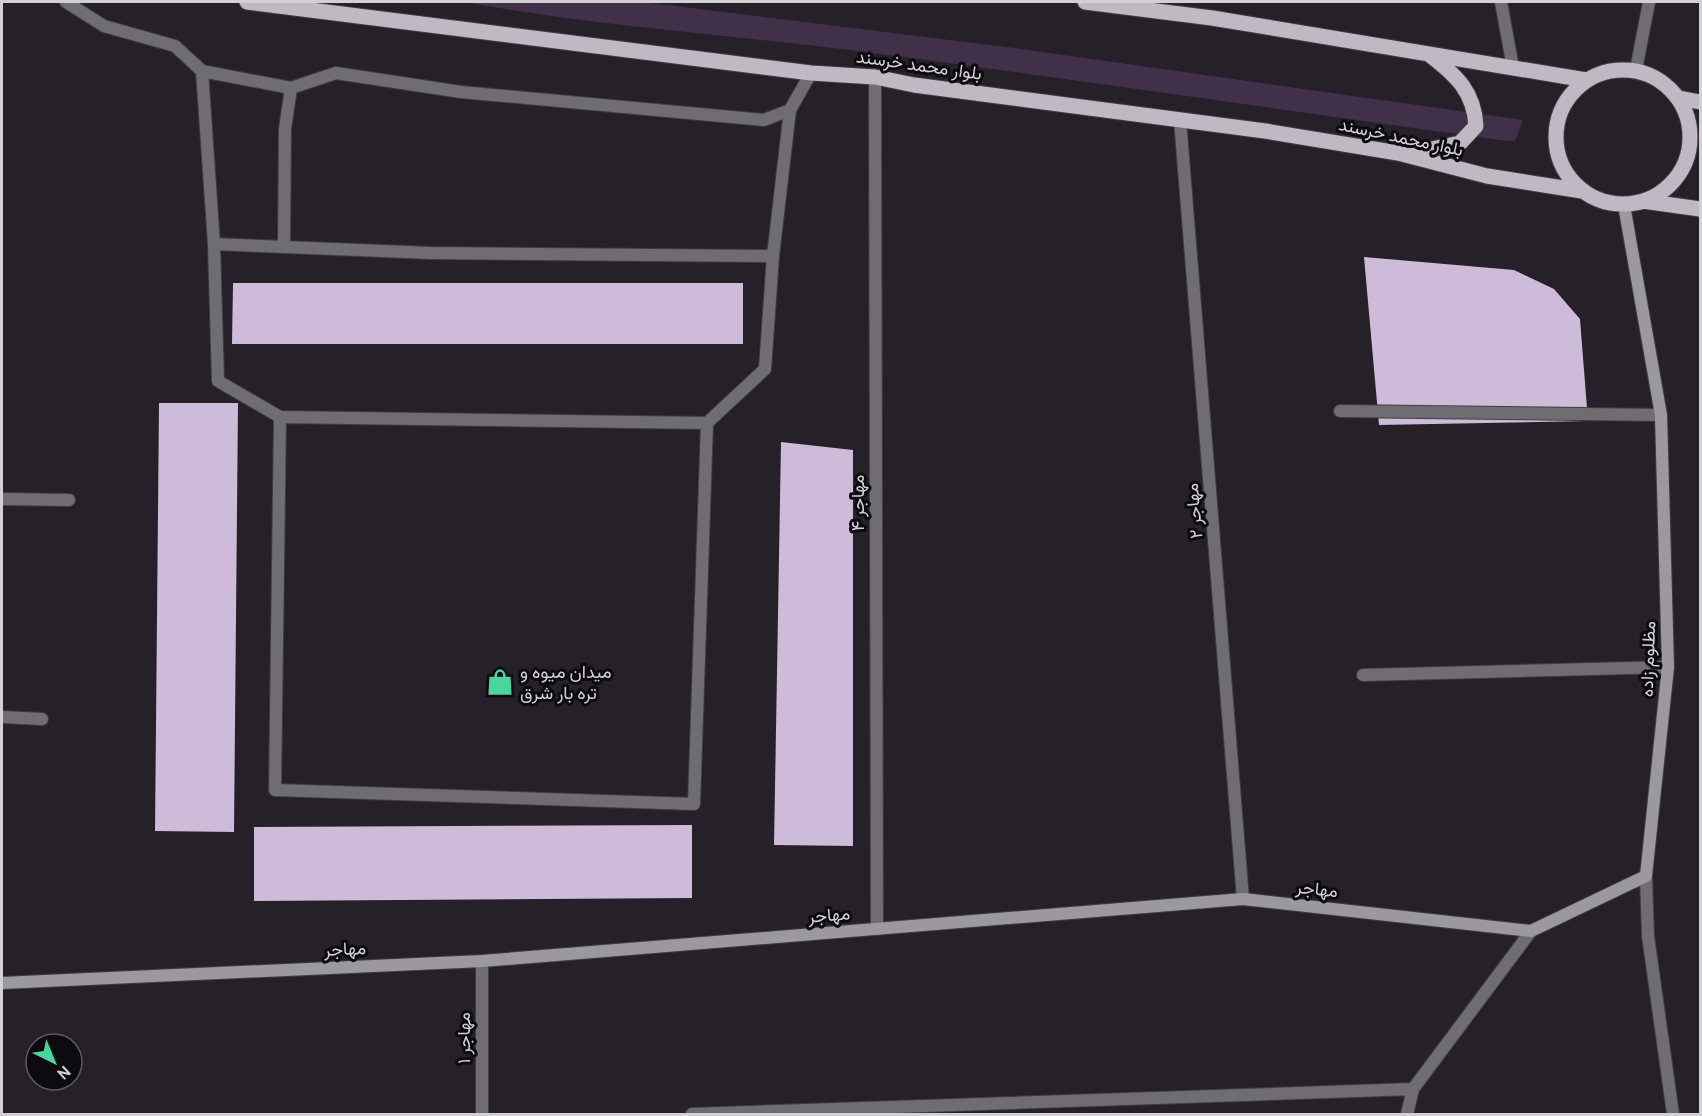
<svg xmlns="http://www.w3.org/2000/svg" width="1702" height="1116" viewBox="0 0 1702 1116" font-family="Cabin,Vazirmatn,sans-serif">
<style>
.green{fill:#403049}
.building{fill:#cdbbd9}
.lines{fill:none;stroke-linecap:round;stroke-linejoin:round}
.lane-casing{stroke:#423c45;stroke-width:14}
.street-casing{stroke:#423c45;stroke-width:14}
.secondary-casing{stroke:#423c45;stroke-width:14}
.primary-casing{stroke:#423c45;stroke-width:17}
.lane{stroke:#706d72;stroke-width:12}
.street{stroke:#706d72;stroke-width:12}
.secondary{stroke:#9c989f;stroke-width:12}
.primary{stroke:#bfb9c3;stroke-width:15}
.labels{text-anchor:middle;dominant-baseline:central;stroke-width:6;stroke-linejoin:round;paint-order:stroke}
.street-label{font-size:18px;fill:#d3d0d5;stroke:#0d0b0f}
.poi-label{font-size:18px;fill:#d3d0d5;stroke:#0d0b0f;text-anchor:start}
</style>
<rect width="100%" height="100%" fill="#262029"/>
<!-- green -->
<path class="green" d="M464,2H643L1014,48L1523,120L1515,141L1500,140C1283,110 1067,78 849,50C721,34 591,25 464,2Z"/>
<!-- building -->
<path class="building" d="M1364,257L1514,270L1554,289L1580,319L1588,421L1379,425Z
M233,283H743V344H232Z
M159,403H238L234,832L155,831Z
M781,442L853,450V846L774,845Z
M692,825V898L254,901V827Z"/>
<g class="lines">
<defs>
<path id="lane" d="M66,2L104,26L175,46L202,71L291,88
M202,71L214,244L218,381L280,417L275,790L694,804L707,423L765,369L773,256L790,110
M214,244L431,253L773,256
M284,247L285,129L291,88L336,73L461,92L764,120L790,110L811,73
M280,417L707,423"/>
<path id="street" d="M1501,2L1513,68
M1636,70L1649,2
M875,77L877,929
M1180,120L1243,899
M1340,411L1661,415
M2,499L69,500
M1363,675L1668,667
M2,717L42,719
M1646,876L1648,936L1673,1114
M482,961V1114
M692,1114L1413,1089
M1407,1114L1413,1089L1531,931"/>
<path id="secondary" d="M2,983L482,961L1243,899L1531,931L1646,876L1668,667L1661,415L1624,205"/>
<path id="primary" d="M247,2L811,73L875,77L914,85L1265,131L1398,153L1487,176L1582,191
M1085,2L1212,18L1586,80
M1556 137a67 67 0 1 1 134 0a67 67 0 1 1-134 0Z
M1679,98L1700,102
M1413,153L1460,143L1476,126C1474,92 1457,76 1431,56
M1643,201L1700,209"/>
</defs>
<!-- lane casing -->
<use href="#lane" class="lane-casing"/>
<!-- street casing -->
<use href="#street" class="street-casing"/>
<!-- secondary casing -->
<use href="#secondary" class="secondary-casing"/>
<!-- primary casing -->
<use href="#primary" class="primary-casing"/>
<!-- lane -->
<use href="#lane" class="lane"/>
<!-- street -->
<use href="#street" class="street"/>
<!-- secondary -->
<use href="#secondary" class="secondary"/>
<!-- primary -->
<use href="#primary" class="primary"/>
</g>
<!-- icons -->
<defs>
<symbol id="shop-bare" viewBox="-9 -9 18 18"><path d="M-5-2.5h2.3a2.7 3.5 0 0 1 5.4 0H5L5.5 6h-11ZM-1.5-2.5h3a1.5 2.3 0 0 0-3 0Z" fill="#4bd49b" stroke="#0d0b0f" stroke-width="2.5" paint-order="stroke"/></symbol>
</defs>
<g fill-rule="evenodd">
<use href="#shop-bare" x="481" y="663" width="38" height="38"/>
</g>
<g class="labels">
<!-- street labels -->
<g class="street-label">
<text transform="translate(919 65) rotate(8)">بلوار محمد خرسند</text>
<text transform="translate(1401 137) rotate(12)">بلوار محمد خرسند</text>
<text transform="translate(858 503) rotate(-90)">مهاجر ۴</text>
<text transform="translate(1194 511) rotate(-95)">مهاجر ۲</text>
<text transform="translate(1648 659) rotate(-88)">مظلوم زاده</text>
<text transform="translate(1317 889) rotate(6)">مهاجر</text>
<text transform="translate(829 915) rotate(-5)">مهاجر</text>
<text transform="translate(345 949) rotate(-3)">مهاجر</text>
<text transform="translate(464 1038) rotate(-90)">مهاجر ۱</text>
</g>
<!-- poi labels -->
<g class="poi-label">
<text x="520" y="672">میدان میوه و<tspan x="520" dy="21">تره بار شرق</tspan></text>
</g>
</g>
<!-- border -->
<rect width="1702" height="1116" fill="none" stroke="#d3d0d5" stroke-width="6"/>
<!-- north arrow -->
<g transform="translate(54 1062) rotate(137)"><circle r="28" fill="#0d0b0f" stroke="#5c5a5e" stroke-width="1.5"/>
<path d="M0-4.5L10 22L0 15L-10 22Z" fill="#4bd49b"/>
<text y="-9" font-size="16" font-weight="bold" text-anchor="middle" fill="#d3d0d5">N</text>
</g>
</svg>
